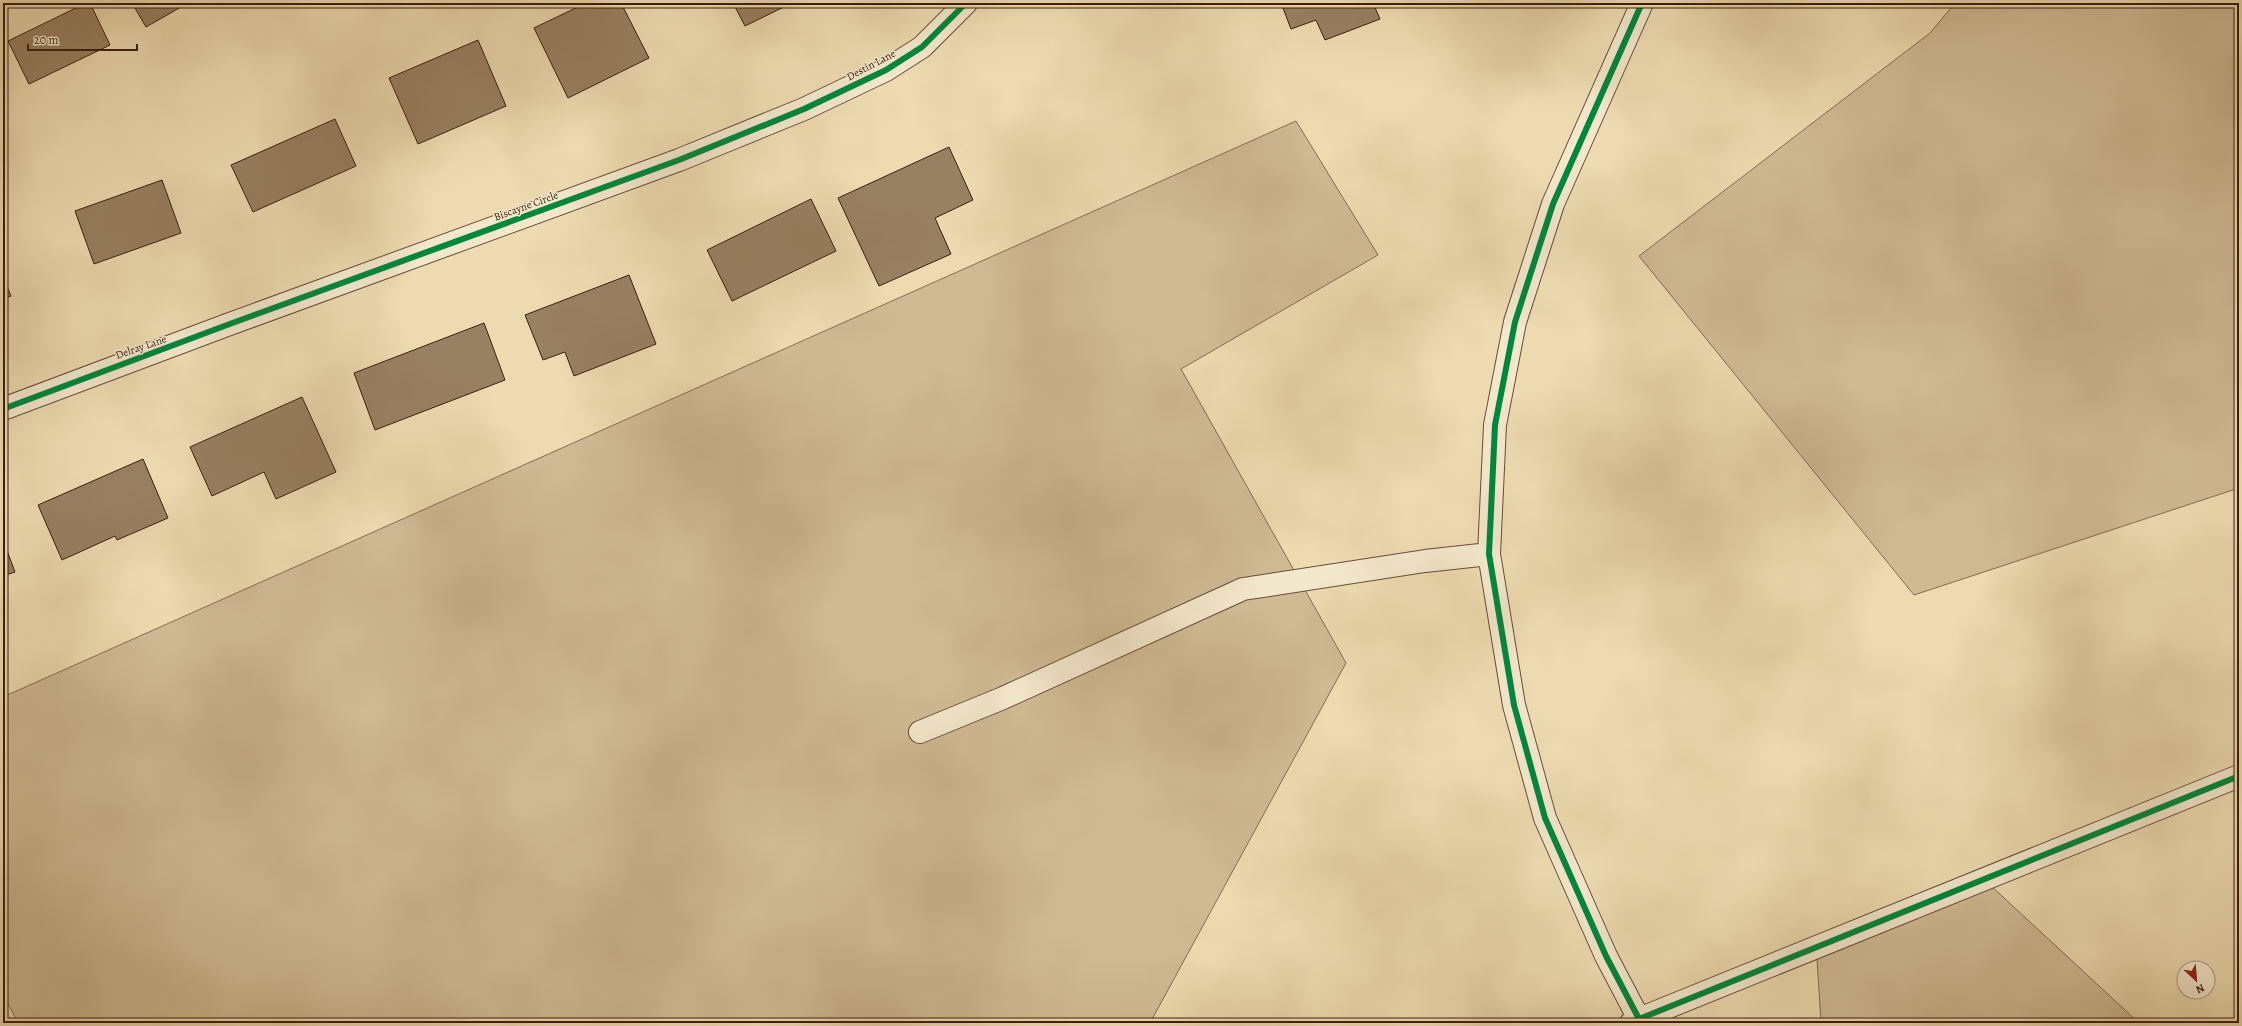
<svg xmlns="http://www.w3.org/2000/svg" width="2242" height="1026" viewBox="0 0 2242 1026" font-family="Alegreya,serif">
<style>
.green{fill:#cfba94;stroke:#856c51}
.building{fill:#988062;stroke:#3b1e0e}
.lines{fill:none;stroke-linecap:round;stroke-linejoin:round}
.minor-casing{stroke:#684d36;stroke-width:24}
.minor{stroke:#f3e7cc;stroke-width:22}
.cycleway-casing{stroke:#f3e7cc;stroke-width:8}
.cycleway{stroke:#00873e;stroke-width:6}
.labels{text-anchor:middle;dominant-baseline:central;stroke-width:3;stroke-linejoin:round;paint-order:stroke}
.street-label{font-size:11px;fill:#3b1e0e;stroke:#f3e7cc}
</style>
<rect width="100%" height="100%" fill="#eddab0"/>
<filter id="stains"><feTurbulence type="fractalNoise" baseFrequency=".005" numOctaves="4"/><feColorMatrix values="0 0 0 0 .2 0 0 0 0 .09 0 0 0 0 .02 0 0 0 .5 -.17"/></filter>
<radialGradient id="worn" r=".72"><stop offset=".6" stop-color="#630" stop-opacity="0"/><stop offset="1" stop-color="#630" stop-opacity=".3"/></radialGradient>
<!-- green -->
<path class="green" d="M1955,3H2239V488L1914,595L1639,256L1930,33Z
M1296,121L1378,255L1181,369L1346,663L1150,1023H15L17,1021L3,994V697Z
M1989,884L2139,1023H1821L1817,959Z"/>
<!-- building -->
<path class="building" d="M86,3H90L110,45L29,84L8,41Z
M132,3H188L146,27Z
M586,3H621L649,58L568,98L534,28Z
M733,3H792L745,26Z
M1281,3H1373L1380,19L1325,40L1316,20L1291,29Z
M478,40L506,106L418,144L389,78Z
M335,119L356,166L253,212L231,165Z
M949,147L973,200L935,218L951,254L879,286L838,198Z
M162,180L181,233L94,264L75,211Z
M811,199L836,251L732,301L707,250Z
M629,275L656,344L574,376L565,352L543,360L525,315Z
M3,277L11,296L3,299Z
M484,323L505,380L375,430L354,373Z
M302,397L336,472L276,499L264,472L212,496L190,447Z
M143,459L168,518L117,540L115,536L62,560L38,505Z
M3,540L15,572L3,576Z"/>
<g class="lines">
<defs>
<path id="minor" d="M3,409L227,325L679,160L804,109L886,70L922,47L966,3
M920,732L1003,698L1243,589L1425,561L1489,554
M1639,1019L2239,776
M1631,1023L1639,1019L1606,956L1545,818L1514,705L1489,554L1495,425L1515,322L1553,204L1642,3"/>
</defs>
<!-- minor casing -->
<use href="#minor" class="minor-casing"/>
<!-- minor -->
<use href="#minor" class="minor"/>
<defs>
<path id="cycleway" d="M3,409L227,325L679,160L804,109L886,70L922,47L966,3
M1639,1019L2239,776
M1631,1023L1639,1019L1606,956L1545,818L1514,705L1489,554L1495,425L1515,322L1553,204L1642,3"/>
</defs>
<!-- cycleway casing -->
<use href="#cycleway" class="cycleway-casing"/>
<!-- cycleway -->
<use href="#cycleway" class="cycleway"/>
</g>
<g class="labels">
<!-- street labels -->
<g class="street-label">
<text transform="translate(871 65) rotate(-28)">Destin Lane</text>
<text transform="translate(526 206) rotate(-20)">Biscayne Circle</text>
<text transform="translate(141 347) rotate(-19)">Delray Lane</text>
</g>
</g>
<!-- margin -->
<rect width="2242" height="1026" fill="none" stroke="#eddab0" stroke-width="16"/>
<rect x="4" y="4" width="2234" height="1018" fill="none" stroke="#3b1e0e" stroke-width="2"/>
<rect x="8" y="8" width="2226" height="1010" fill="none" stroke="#3b1e0e"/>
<!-- north arrow -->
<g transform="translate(2196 980) rotate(154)"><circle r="19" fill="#f3e7cc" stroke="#a99780"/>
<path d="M0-3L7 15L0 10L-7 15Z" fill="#8f2418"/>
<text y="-6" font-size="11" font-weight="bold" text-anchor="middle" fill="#3b1e0e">N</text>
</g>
<!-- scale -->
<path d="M28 44v6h109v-6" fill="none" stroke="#3b1e0e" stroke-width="2"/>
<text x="34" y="44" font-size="12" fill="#3b1e0e" stroke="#f3e7cc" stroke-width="3" paint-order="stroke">20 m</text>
<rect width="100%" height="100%" filter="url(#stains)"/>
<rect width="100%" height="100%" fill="url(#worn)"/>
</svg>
